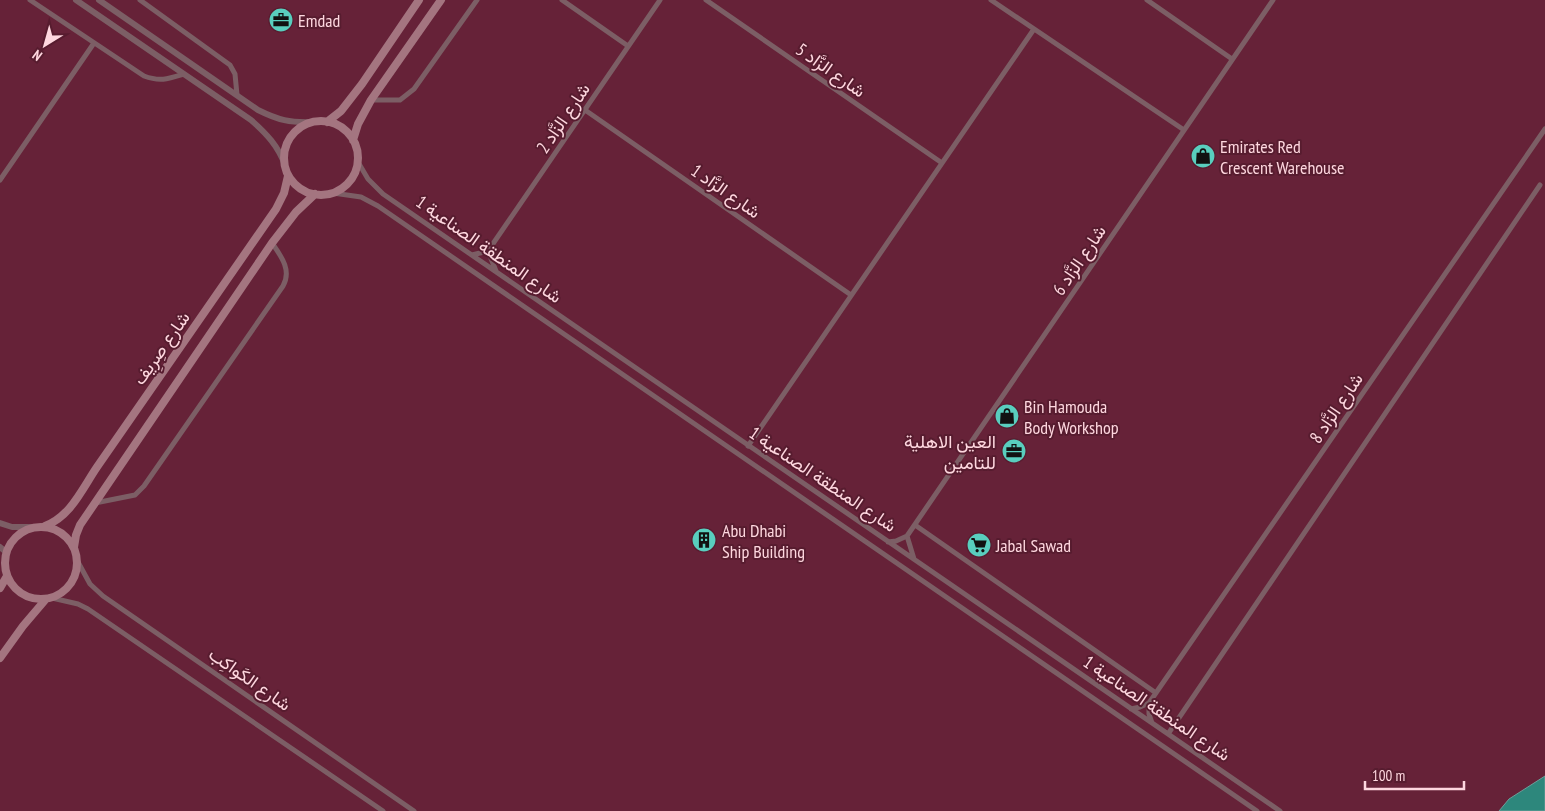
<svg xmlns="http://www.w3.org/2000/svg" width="1545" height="811" viewBox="0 0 1545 811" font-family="'PT Sans Narrow',Vazirmatn,sans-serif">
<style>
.built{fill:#662238}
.water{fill:#2d877c;stroke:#6c9f9a}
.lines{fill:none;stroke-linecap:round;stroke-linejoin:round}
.minor{stroke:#7c5e65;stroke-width:5}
.tertiary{stroke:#7c5e65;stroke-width:6}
.secondary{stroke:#a47580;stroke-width:8}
.labels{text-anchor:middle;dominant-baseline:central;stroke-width:4;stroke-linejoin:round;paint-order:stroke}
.poi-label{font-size:18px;fill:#fed7df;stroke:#571c2f;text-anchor:start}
.street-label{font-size:18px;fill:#fed7df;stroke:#571c2f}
</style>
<rect width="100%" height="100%" fill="#571c2f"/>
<!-- built -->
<path class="built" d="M0,0H1545V776L1509,799L1499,811H0Z"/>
<!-- water -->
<path class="water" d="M1545,776V811H1499L1509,799Z"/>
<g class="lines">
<!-- minor -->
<path class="minor" d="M30,0L144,76C160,82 168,79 184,74
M140,0L230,65L235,74L237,95
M562,0L628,46
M706,0L942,163
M991,0L1184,130
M1147,0L1232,59
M371,100H400L414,89L477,0
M585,110L851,295
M358,162L368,179L383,194L1280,811
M0,180L94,43
M333,193L361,197L378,206L1257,811
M488,251L496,271
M472,255L488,251L660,0
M748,446L1034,29
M95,503L135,495L144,486L283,286C292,270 281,256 272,243
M915,525L1156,693
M907,536L914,559
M888,542L896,541L907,536L1273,0
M78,562L90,584L103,596L414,811
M52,598L78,604L88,609L383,811
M1149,703V714L1152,723
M1131,709L1140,707L1149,703L1545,129
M1168,734L1540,185"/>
<!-- tertiary -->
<path class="tertiary" d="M76,0L251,120C267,134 278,146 285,165
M99,0L258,110C278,120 290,123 313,122
M0,523L12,527H32
M0,547L6,552"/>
<!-- secondary -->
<path class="secondary" d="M284 158a37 37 0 1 1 74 0a37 37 0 1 1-74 0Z
M327,122L341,111L362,84L419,0
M353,140L358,124L371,100L441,0
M45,526C71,516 82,489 97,467L276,209L284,193L288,176
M5 563a36 36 0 1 1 72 0a36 36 0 1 1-72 0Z
M74,547L76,535L80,525L272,243L296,212L315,194
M0,588L7,576
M0,658L23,626L46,599"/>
</g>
<!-- icons -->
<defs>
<symbol id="office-disc" viewBox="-11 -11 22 22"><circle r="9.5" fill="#59cebe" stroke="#571c2f"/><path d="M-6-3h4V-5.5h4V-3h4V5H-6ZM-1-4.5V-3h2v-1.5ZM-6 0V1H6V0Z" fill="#111"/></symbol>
<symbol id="shop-disc" viewBox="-11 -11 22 22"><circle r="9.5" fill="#59cebe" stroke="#571c2f"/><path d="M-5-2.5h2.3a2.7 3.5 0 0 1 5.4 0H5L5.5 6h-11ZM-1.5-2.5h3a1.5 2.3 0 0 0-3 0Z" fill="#111"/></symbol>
<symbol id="building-disc" viewBox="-11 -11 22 22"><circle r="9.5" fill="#59cebe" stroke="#571c2f"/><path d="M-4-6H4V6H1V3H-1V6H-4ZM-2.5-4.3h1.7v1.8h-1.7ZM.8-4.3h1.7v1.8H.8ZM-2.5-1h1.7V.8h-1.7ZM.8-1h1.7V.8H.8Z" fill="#111"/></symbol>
<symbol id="supermarket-disc" viewBox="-11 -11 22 22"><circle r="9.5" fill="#59cebe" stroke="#571c2f"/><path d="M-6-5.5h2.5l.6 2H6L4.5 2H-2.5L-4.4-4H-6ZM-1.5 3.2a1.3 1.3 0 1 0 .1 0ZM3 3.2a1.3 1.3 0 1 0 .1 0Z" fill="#111"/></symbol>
</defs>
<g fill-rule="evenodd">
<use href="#office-disc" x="267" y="6" width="28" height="28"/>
<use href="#shop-disc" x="1189" y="142" width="28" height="28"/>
<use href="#shop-disc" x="993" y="402" width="28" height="28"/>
<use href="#office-disc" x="1000" y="437" width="28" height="28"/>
<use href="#building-disc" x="690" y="526" width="28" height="28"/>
<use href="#supermarket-disc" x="965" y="531" width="28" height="28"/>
</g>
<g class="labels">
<!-- poi labels -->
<g class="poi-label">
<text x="298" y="20">Emdad</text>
<text x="1220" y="146">Emirates Red<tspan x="1220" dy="21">Crescent Warehouse</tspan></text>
<text x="1024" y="406">Bin Hamouda<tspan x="1024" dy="21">Body Workshop</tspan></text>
<text x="996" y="441" text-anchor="end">العين الاهلية<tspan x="996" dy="21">للتامين</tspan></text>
<text x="722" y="530">Abu Dhabi<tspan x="722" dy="21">Ship Building</tspan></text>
<text x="996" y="545">Jabal Sawad</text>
</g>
<!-- street labels -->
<g class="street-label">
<text transform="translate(831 70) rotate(35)">شارع الزَّاد 5</text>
<text transform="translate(563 118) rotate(-56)">شارع الزَّاد 2</text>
<text transform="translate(726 191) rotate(35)">شارع الزَّاد 1</text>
<text transform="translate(489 249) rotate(35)">شارع المنطقة الصناعية 1</text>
<text transform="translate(1079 260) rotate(-56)">شارع الزَّاد 6</text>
<text transform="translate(161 348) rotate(-55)">شارع صِرِيف</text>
<text transform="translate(1336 408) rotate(-56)">شارع الزَّاد 8</text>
<text transform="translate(823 479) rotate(34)">شارع المنطقة الصناعية 1</text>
<text transform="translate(250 679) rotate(35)">شارع الكَواكِب</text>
<text transform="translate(1157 708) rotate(34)">شارع المنطقة الصناعية 1</text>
</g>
</g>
<!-- north arrow -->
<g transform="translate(45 45) rotate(217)" stroke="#571c2f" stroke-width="4" paint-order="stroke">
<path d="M0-4L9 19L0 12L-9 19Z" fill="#fed7df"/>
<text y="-8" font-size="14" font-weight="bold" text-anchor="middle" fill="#fed7df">N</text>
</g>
<!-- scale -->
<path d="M1365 781v8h99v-8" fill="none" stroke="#fed7df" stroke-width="2.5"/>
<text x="1372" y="781" font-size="15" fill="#fed7df" stroke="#571c2f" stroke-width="4" paint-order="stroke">100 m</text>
</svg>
